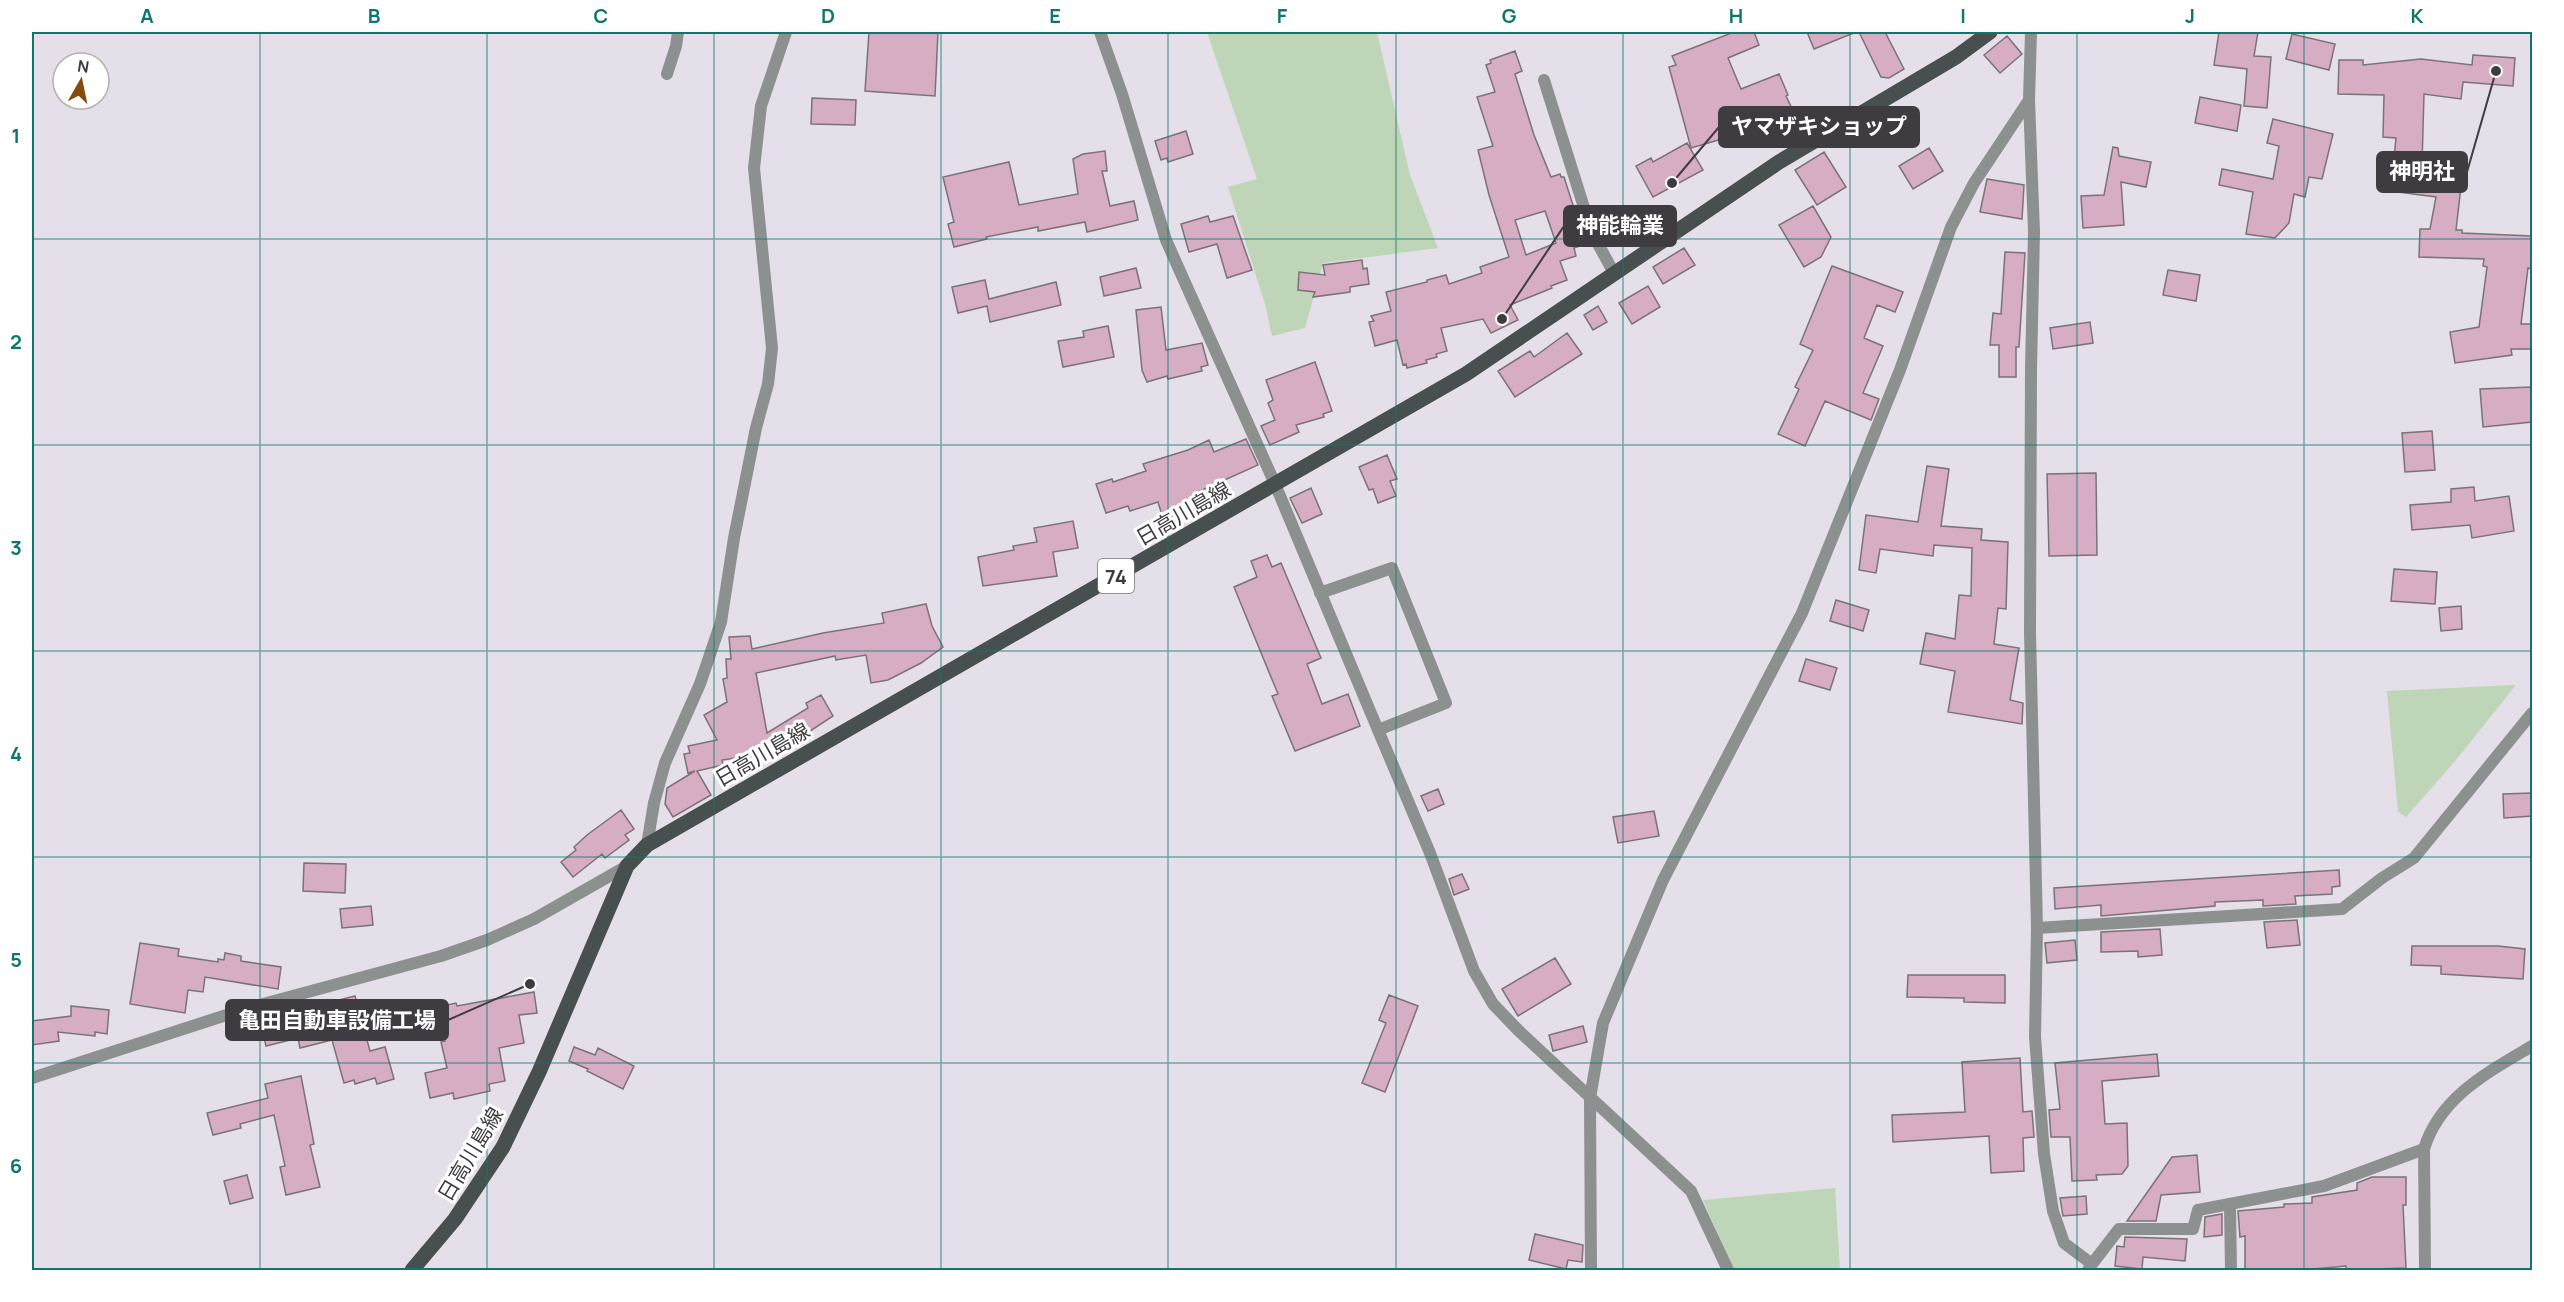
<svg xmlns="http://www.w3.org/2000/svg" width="2564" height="1302" viewBox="0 0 2564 1302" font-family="Manrope,'Noto Sans JP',sans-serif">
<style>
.green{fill:#bed5b8}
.building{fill:#d7adc4;stroke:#7b7277;stroke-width:1.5;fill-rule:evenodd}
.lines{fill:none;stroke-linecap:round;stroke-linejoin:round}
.minor{stroke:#8c9190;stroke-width:12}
.tertiary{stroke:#8c9190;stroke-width:12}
.primary{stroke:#47504f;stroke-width:15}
.grid{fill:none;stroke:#0f766e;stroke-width:1.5;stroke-opacity:0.55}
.labels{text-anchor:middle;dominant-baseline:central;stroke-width:6;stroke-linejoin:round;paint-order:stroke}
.shield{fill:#fff;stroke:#787679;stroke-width:1.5}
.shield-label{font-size:20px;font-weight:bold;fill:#3e3c40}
.street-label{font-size:21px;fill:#3e3c40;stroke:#fff}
.leader{fill:none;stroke:#3e3c40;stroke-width:2}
.callout-dot{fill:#3e3c40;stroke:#fff;stroke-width:2}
.callout{fill:#3e3c40;stroke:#3e3c40;stroke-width:2}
.callout-label{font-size:22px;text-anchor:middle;font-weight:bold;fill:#fff}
.neatline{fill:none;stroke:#0f766e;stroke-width:2}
.grid-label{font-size:20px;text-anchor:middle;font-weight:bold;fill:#0f766e}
</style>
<rect width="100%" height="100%" fill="#e4dfe9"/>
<!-- green -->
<path class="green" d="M1207,32H1377L1410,175L1438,248L1323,263L1305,328L1272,336L1265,304L1228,187L1257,179Z
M2516,685L2456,760L2406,817L2398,812L2387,691Z
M1835,1188L1840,1270H1734L1703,1200Z"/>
<!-- building -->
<path class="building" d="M869,32H938L935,96L865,91Z
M1734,32H1754L1759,45L1728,58L1741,89L1779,74L1788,95L1786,96L1800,125L1784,133L1771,108L1740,122L1741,124L1737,126L1739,134L1691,148L1669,67L1676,65L1672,56Z
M1807,32H1856L1814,49Z
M1859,32H1885L1904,69L1889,78L1881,77Z
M2219,32H2258L2254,56L2271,57L2267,108L2244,106L2247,69L2214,65Z
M2292,34L2335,44L2329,70L2286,59Z
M2007,36L2022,54L2000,73L1984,55Z
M1515,51L1522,71L1515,74L1534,135L1551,177L1560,174L1561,177H1564L1579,224L1588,243L1574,248L1576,256L1560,261L1567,280L1551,286L1552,288L1510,305L1518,320L1491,333L1483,319L1441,328L1447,351L1436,354L1437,357L1426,360L1427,363L1407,368L1406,364L1403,365L1397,340L1375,346L1369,322L1374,321L1371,316L1391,311L1386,292L1427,282V280L1446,275L1449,284L1482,273L1480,267L1509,257L1489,195L1478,150L1493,146L1477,97L1495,92L1486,65L1491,63L1490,60ZM1545,211L1556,243L1526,255L1515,220Z
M2473,55L2515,58L2513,86L2463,82L2461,99L2424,94L2422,164L2463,169L2456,230H2462V233L2532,236V269L2528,268L2521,324H2532V349H2511L2512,355L2455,363L2450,332L2479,327L2487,267L2483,266L2484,259L2419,257L2420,229H2430L2436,197L2391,191L2396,138L2383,137L2384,95L2338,94L2339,60H2363V65L2421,59L2472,65Z
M2200,97L2241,105L2237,131L2195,123Z
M812,98L856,100L855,125L811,124Z
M2273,119L2333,134L2322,179L2309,177L2305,197L2294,194L2289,223L2275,238L2246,234L2253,192L2219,185L2222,169L2273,179L2279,146L2267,143Z
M1186,131L1193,154L1168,162L1167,158L1161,160L1155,141Z
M1687,143L1703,170L1653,197L1636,166L1651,158L1653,162Z
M2113,147L2118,148L2119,156L2151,162L2146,187L2121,182L2124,225L2083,228L2081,196L2104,195Z
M1929,148L1943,171L1913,189L1899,166Z
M1105,151L1107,171H1102L1110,206L1134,201L1138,220L1087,232L1085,222L1038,231V227L986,237L987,239L954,247L948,224L954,222L943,177L1009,162L1019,205L1078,194L1073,159L1083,154Z
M1824,152L1846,187L1817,205L1795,170Z
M1987,179L2024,185L2022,219L1980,212Z
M1813,206L1831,237L1821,257L1804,267L1779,225Z
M1208,216L1210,222L1233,216L1252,270L1227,278L1217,244L1189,252L1181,224Z
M1684,248L1695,265L1663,284L1653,267Z
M2005,252L2025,253L2019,347H2016V377H1999V345H1990L1993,313L2001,314Z
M1362,260L1363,269L1367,268L1369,284L1350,287V292L1313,297L1315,292L1298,290L1299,272L1325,275L1323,265Z
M1832,266L1903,292L1895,312L1877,305L1864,338L1883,346L1863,393L1879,399L1871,420L1825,401L1805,446L1778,434L1799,389L1795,387L1813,350L1800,344Z
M1136,268L1141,288L1104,296L1100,277Z
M2168,270L2200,275L2196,301L2163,295Z
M985,280L989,299L1056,282L1061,305L990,322L987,306L958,313L952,287Z
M1648,286L1660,307L1632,324L1619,303Z
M1598,306L1607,322L1593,330L1584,315Z
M1161,307L1166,350L1202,343L1208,365L1201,367L1202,371L1168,379L1167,376L1147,382L1142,370L1136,310Z
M2090,322L2093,343L2053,349L2050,328Z
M1108,326L1114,357L1063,367L1058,341L1084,337L1083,331Z
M1567,333L1582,354L1515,397L1498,371L1530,351L1534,357Z
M1315,362L1332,411L1323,414L1324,417L1296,425L1299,432L1270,445L1261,426L1275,420L1268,403L1273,400L1266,380Z
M2532,387V422L2483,427L2480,389Z
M2432,431L2435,470L2405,472L2402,433Z
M1246,439L1258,465L1198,492L1203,505L1180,513L1183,519L1165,525L1158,502L1130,511L1128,506L1106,513L1096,484L1112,479L1113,482L1146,471L1143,464L1188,450L1209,440L1214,452Z
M1387,455L1397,479L1390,481L1396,496L1378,503L1373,489L1369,490L1359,467Z
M1927,466L1949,469L1941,526L1982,529L1981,540L2008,542L2006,609L1998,608L1994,644L2019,648L2010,700L2023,703L2022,724L1948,712L1955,671L1920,664L1926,633L1955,639L1959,595L1971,596L1972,548L1934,545L1933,556L1880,549L1876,573L1859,570L1866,515L1918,522Z
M2096,473L2097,555L2049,556L2047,474Z
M2474,487L2475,501L2509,496L2514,531L2472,538L2470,525L2412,530L2410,505L2451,502V489Z
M1311,488L1322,514L1302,523L1290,498Z
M1073,521L1078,548L1053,552L1057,576L983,586L978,557L1014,550L1013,546L1037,542L1034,528Z
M1267,555L1272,567L1281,563L1321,658L1307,664L1322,704L1348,694L1360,726L1295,751L1272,696L1278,694L1234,587L1257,577L1251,561Z
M2394,569L2437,572L2435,604L2391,601Z
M1836,600L1869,610L1863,631L1830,621Z
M926,604L932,626L943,647L921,663L888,680L871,683L866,655L836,660L835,656L756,673L767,733L808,708L806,703L821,695L833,716L780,751L722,760L723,765L697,771L711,795L673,817L665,804L667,788L695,771L688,773L684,754L690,753L688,746L717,740L704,715L727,702L723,679L727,678L726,659H731L729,637L750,636L752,649L823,633L884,623L882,613Z
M2461,606L2462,629L2441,631L2439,608Z
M1806,659L1837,668L1830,690L1799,681Z
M1438,789L1444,804L1428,811L1421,796Z
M2532,793V816L2504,818L2503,794Z
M621,810L634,829L625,835L629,840L605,858L602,854L573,877L561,862L576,850L574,847L587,835Z
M1654,811L1659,836L1618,843L1613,817Z
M304,863L346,864L345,893L303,891Z
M2339,870L2340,886L2332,887V894L2295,896L2296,904L2263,906V900L2215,902V906L2101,916V905L2055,909L2054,888Z
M1462,874L1469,889L1454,895L1449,879Z
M371,906L373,925L342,928L340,909Z
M2297,920L2300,945L2267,948L2264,922Z
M2160,929L2162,955L2138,957V951L2101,952V932Z
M2075,940L2077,960L2047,963L2045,943Z
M140,943L179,949L178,956L218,962V959L224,960L225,953L241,956V961L281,967L278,989L205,977L203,992L188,990L185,1013L130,1004Z
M2412,946H2498L2525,949L2523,979L2441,974V966L2411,965Z
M1555,958L1571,984L1518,1016L1502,989Z
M1908,975H2005V1003L1964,1002V998L1907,997Z
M534,992L537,1013L519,1015L524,1043L499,1048L505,1081L489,1084L490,1091L454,1099L453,1093L430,1098L425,1073L447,1068L441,1042L445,1041L437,1007L456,1003L457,1006Z
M1389,995L1418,1006L1385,1092L1362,1083L1386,1023L1379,1020Z
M355,996L370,1051L385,1047L394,1079L377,1084L375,1078L355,1084L354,1080L344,1083L332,1040L300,1048L298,1038L266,1046L261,1024L272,1021L271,1017L288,1013L291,1022L330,1012L327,1003Z
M71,1006L109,1010L107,1034L95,1032V1036L58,1032L59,1041L32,1045V1021L71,1016Z
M1583,1026L1587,1042L1553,1051L1549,1035Z
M574,1047L595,1055L598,1048L634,1066L623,1089L587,1071L588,1069L569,1061Z
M2157,1054L2159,1076L2102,1081L2105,1124L2127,1123L2128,1166L2122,1174L2096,1175L2097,1180L2072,1181L2070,1137H2051L2049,1110L2060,1109L2055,1063Z
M2020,1058L2023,1112L2032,1111L2034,1137L2023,1138L2024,1171L1991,1173L1989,1136L1893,1142L1892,1115L1965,1112L1962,1062Z
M301,1076L314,1144L310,1145L320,1187L286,1195L280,1167L285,1166L274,1115L240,1124L241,1128L213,1135L207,1113L268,1098L265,1084Z
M2197,1155L2200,1192L2161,1195L2156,1221H2127L2172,1157Z
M247,1175L253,1198L230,1204L224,1181Z
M2372,1177H2406V1205H2403L2406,1268L2346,1270V1266L2313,1269L2245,1270V1236L2240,1237L2238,1211L2284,1207V1204L2312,1203V1197L2357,1190V1183Z
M2086,1196L2087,1214L2063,1216L2060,1198Z
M2222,1214V1235L2204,1237L2205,1217Z
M1535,1234L1583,1245L1582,1262L1568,1260L1566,1269L1529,1260Z
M2125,1237L2187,1239L2185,1261L2143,1257L2142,1269L2115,1266L2117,1246L2124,1247Z"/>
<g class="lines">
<!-- minor -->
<path class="minor" d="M1100,32L1122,94L1166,240L1275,484L1378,730L1430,853L1474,971L1493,1004L1518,1030L1691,1191L1728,1270
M2031,32L2029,100L2034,232L2031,370L2030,632L2037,928L2035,1037L2044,1154L2053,1211L2064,1243L2092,1264L2088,1270
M667,74L676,46L678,32
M1544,80L1592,233L1614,273
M1320,593L1392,568L1446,703L1378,730
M647,845L654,803L665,763L700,684L721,622L734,538L756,428L768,384L772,348L754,168L761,106L786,32
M2037,928L2342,909L2382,878L2414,858L2532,713
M2230,1205L2231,1270
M2092,1264L2119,1229H2193L2198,1210L2324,1186L2424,1149
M1591,1270L1590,1098L1603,1023L1663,880L1802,613L1900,370L1951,227L1974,183L2029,100
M2425,1270L2424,1149C2440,1097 2488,1072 2532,1046"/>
<!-- tertiary -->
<path class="tertiary" d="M32,1078L245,1009L441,956L487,940L534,919L627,866"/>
<!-- primary -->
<path class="primary" d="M412,1270L455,1219L503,1147L539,1072L627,866L647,845L1466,374L1779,162L1956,57L1990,32"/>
</g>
<!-- grid -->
<path class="grid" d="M260,32V1270M487,32V1270M714,32V1270M941,32V1270M1168,32V1270M1396,32V1270M1623,32V1270M1850,32V1270M2077,32V1270M2304,32V1270M32,239H2532M32,445H2532M32,651H2532M32,857H2532M32,1063H2532"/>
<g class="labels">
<!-- shield labels -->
<rect class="shield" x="1098" y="559" width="36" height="34" rx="4.5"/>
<g class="shield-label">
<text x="1116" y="576">74</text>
</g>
<!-- street labels -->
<g class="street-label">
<text transform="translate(1183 513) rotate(-30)">日高川島線</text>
<text transform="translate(762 754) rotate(-30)">日高川島線</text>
<text transform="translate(470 1154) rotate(-59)">日高川島線</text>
</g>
</g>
<!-- callouts -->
<path class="leader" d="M1672 183L1719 127M2496 71L2467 172M1502 319L1564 226M530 984L448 1020"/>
<g class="callout-dot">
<circle cx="1672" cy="183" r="6"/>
<circle cx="2496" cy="71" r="6"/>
<circle cx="1502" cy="319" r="6"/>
<circle cx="530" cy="984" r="6"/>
</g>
<g class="callout">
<rect x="1719" y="107" width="200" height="40" rx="6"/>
<rect x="2377" y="152" width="90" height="40" rx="6"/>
<rect x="1564" y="206" width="112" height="40" rx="6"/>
<rect x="226" y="1000" width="222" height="40" rx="6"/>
</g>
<g class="callout-label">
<text x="1819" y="134">ヤマザキショップ</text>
<text x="2422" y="179">神明社</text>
<text x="1620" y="233">神能輪業</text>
<text x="337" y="1028">亀田自動車設備工場</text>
</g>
<!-- border -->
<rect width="2564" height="1302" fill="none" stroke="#ffffff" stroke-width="66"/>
<!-- north arrow -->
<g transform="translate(81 81) rotate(9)"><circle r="28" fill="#ffffff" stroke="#b2b1b3" stroke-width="1.5"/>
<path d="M0-4.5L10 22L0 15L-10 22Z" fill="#884a0c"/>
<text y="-9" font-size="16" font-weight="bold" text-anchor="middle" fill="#3e3c40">N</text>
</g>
<rect x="33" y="33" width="2498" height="1236" class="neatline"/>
<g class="grid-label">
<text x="147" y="23">A</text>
<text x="374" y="23">B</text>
<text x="601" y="23">C</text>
<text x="828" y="23">D</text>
<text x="1055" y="23">E</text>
<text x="1282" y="23">F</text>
<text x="1509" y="23">G</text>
<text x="1736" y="23">H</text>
<text x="1963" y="23">I</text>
<text x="2190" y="23">J</text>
<text x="2417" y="23">K</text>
<text x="16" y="143">1</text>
<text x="16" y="349">2</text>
<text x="16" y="555">3</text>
<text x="16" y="761">4</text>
<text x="16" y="967">5</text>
<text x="16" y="1173">6</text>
</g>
</svg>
